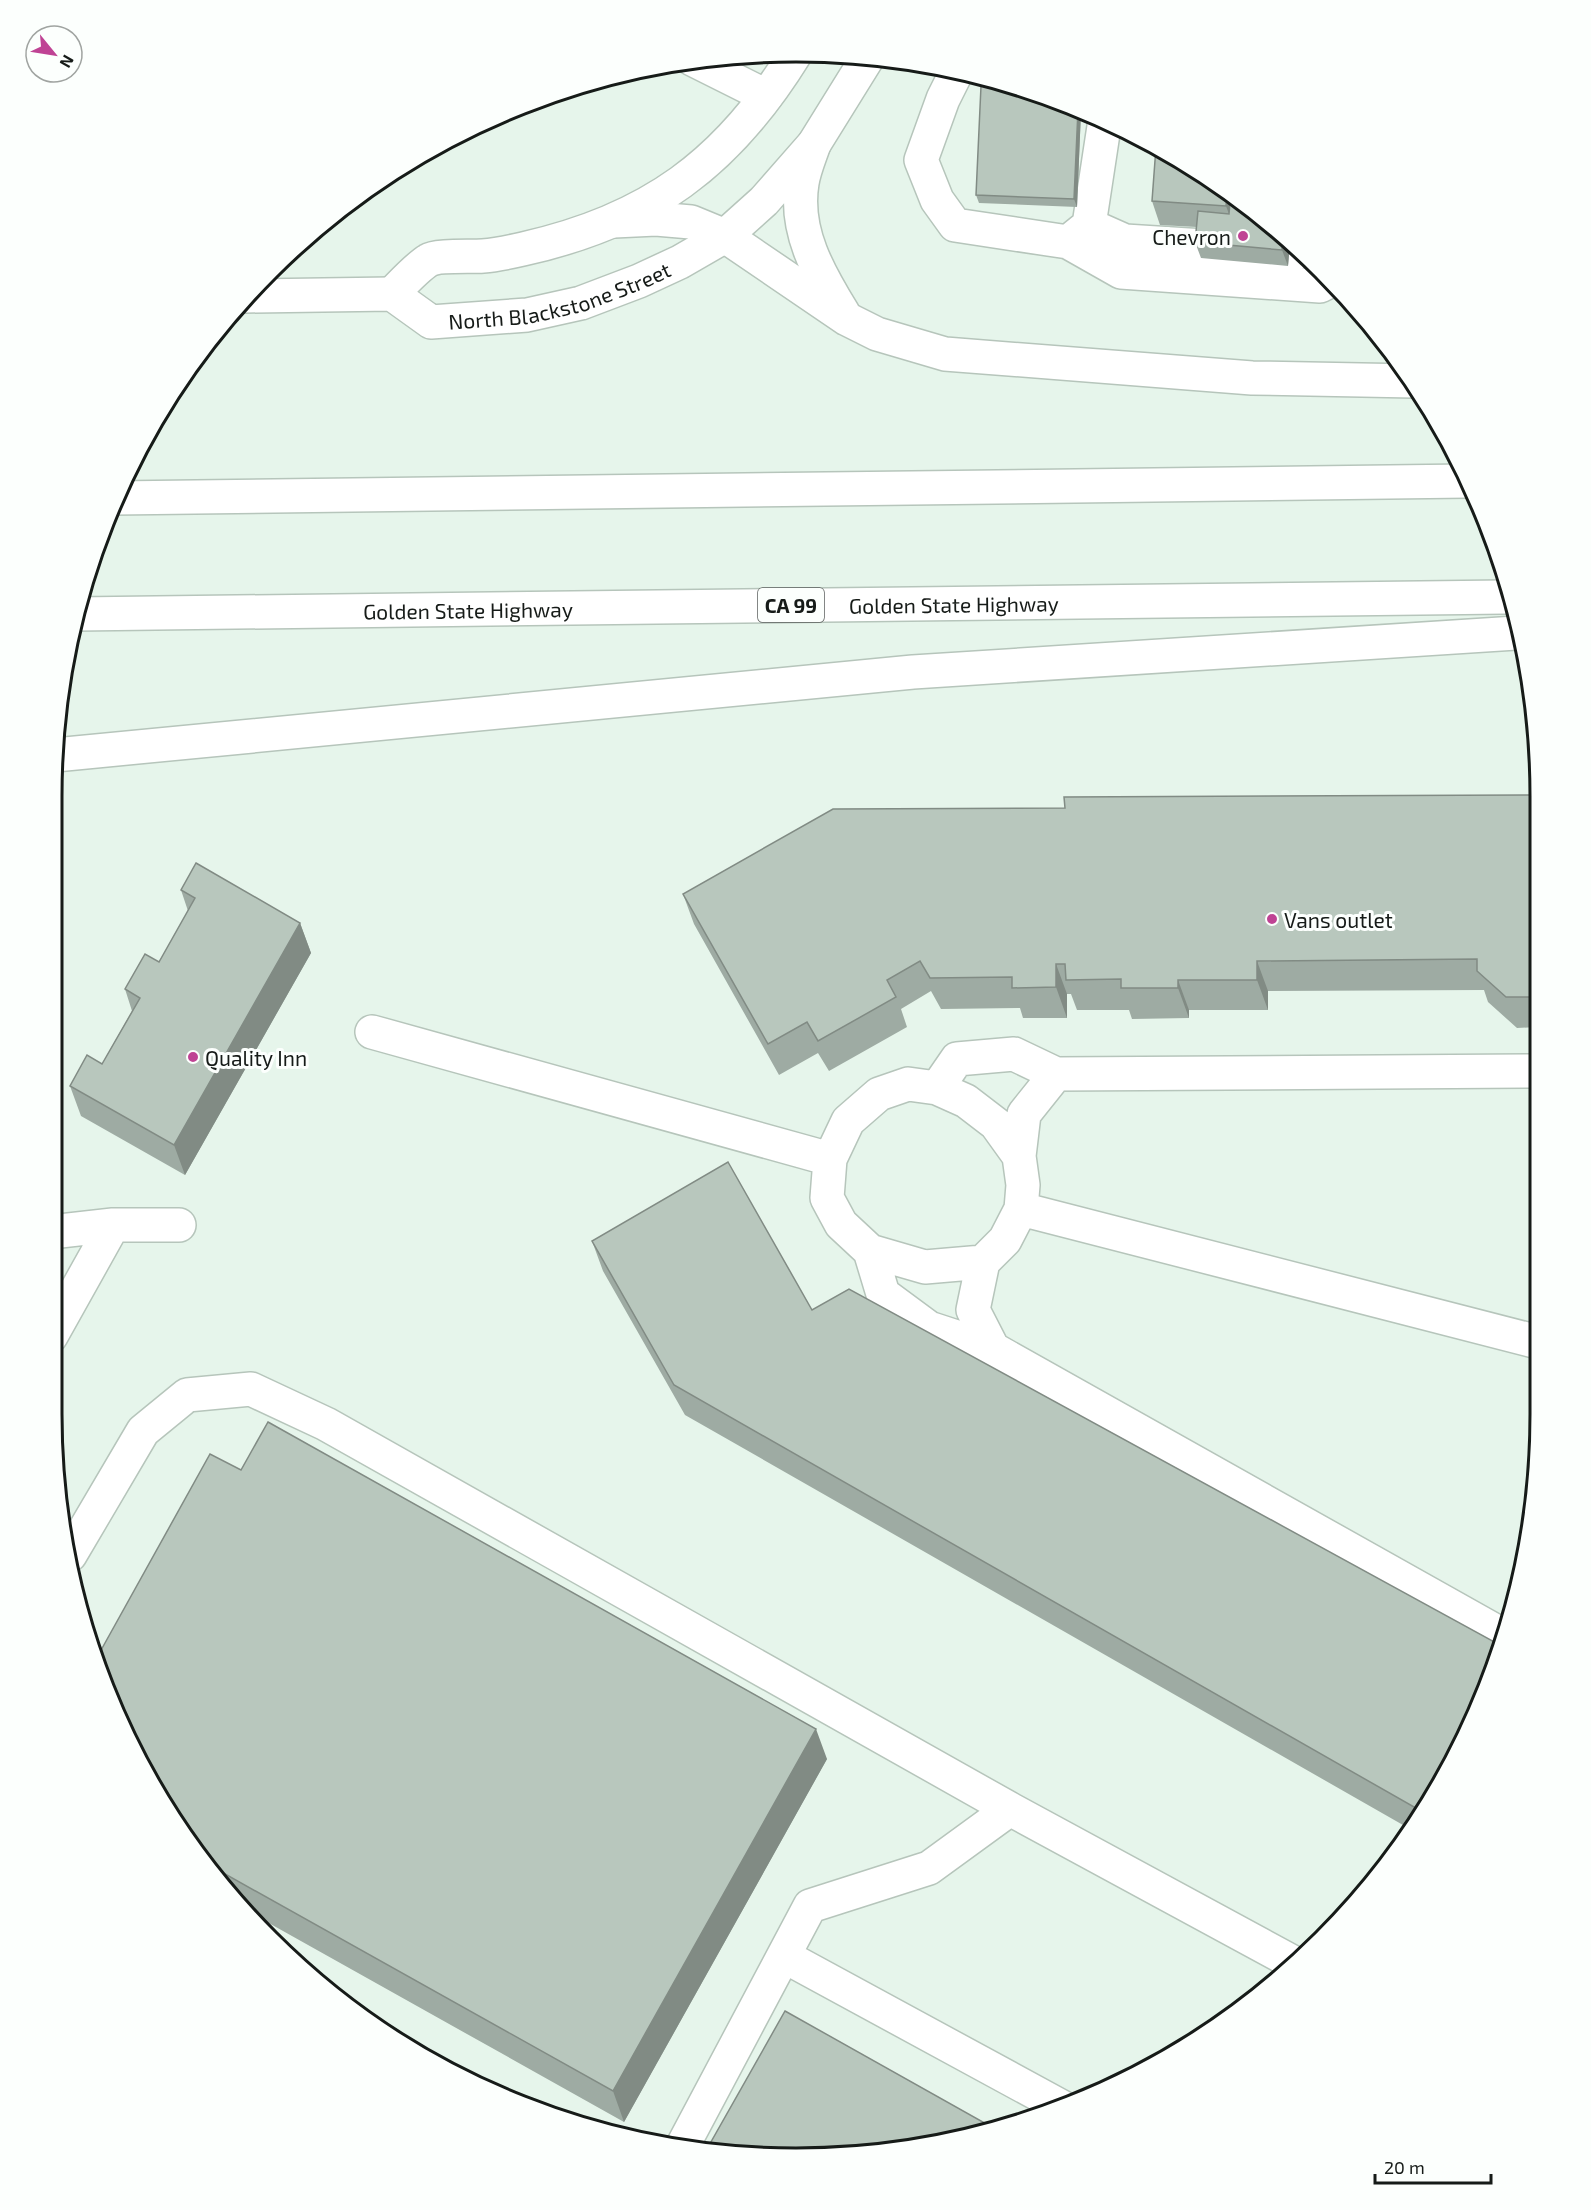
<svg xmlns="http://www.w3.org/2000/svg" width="1591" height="2210" viewBox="0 0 1591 2210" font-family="'Exo 2',sans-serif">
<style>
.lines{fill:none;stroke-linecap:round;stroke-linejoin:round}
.minor-casing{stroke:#b6c5bb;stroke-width:36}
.major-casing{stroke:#b6c5bb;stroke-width:36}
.highway-casing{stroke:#b6c5bb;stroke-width:36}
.minor{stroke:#fff;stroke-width:33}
.major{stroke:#fff;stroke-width:33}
.highway{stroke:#fff;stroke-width:33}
.wall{fill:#9eaba3}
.shaded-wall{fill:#818b84}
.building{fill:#b8c7bd;stroke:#818b84;stroke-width:1.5}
.poi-dot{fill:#bf4394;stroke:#fcfffd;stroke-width:2}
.labels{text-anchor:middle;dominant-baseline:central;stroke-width:6;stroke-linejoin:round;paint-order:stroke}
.shield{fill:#fcfffd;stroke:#5b5f5d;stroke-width:1.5}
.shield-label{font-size:20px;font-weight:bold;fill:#161b18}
.poi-label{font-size:21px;fill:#161b18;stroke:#fcfffd;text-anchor:start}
.street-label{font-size:21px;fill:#161b18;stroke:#fcfffd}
.rim{fill:none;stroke:#161b18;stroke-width:3}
</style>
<rect width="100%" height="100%" fill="#e6f5eb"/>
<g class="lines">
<defs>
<path id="minor" d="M692,59L766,96
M957,71L943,99L921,160L937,200L955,225L1068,242L1089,225L1105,120
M1089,225L1125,241L1299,252
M1068,242L1121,272L1320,286L1330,281
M372,1032L830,1159
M908,1084L937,1088L966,1101L996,1124L1019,1156L1023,1185L1021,1209L1005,1240L983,1262L925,1267L870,1251L841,1224L827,1198L830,1159L848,1121L879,1094Z
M937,1088L957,1059L1014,1054L1056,1074L1536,1071
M1019,1156L1024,1114L1056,1074
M1021,1209L1538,1342
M51,1232L113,1225H179
M870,1251L883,1294L929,1328L993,1349L1504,1636
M983,1262L973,1310L993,1349
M51,1336L113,1225
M70,1555L143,1431L187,1395L251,1389L326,1424L1010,1809
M784,1956L1062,2107
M681,2149L810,1906L929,1868L1010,1809L1296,1964"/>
<g id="major">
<path d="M392,294C402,284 417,267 429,260C436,255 471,257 483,256C496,255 510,252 523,249C649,221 727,164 795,54"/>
<path id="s1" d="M245,296L392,294L431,322L527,315L581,303L639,281L680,262L725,236L764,201L814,144L868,57"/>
</g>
<g id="highway">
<path d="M814,144C810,156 804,170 802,183C794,231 819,274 843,313"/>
<path d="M614,221L656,219L691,222L725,236L847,319L877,334L945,354L1252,378L1414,381"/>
<path d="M114,498L1468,481"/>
<path id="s2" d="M76,614L1506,597"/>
<path d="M55,755L913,672L1516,633"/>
</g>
</defs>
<!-- minor casing -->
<use href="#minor" class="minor-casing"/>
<!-- major casing -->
<use href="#major" class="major-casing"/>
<!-- highway casing -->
<use href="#highway" class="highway-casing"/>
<!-- minor -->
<use href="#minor" class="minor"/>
<!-- major -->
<use href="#major" class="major"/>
<!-- highway -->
<use href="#highway" class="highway"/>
</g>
<!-- wall -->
<path class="wall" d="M1081,111L1077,207L979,203L976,195Z
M1156,147L1249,205L1290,243L1288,266L1201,258L1195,242L1197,227L1160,225L1152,201Z
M1534,795L1536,1027L1517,1028L1488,1002L1484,990L1268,991V1010H1189V1018L1132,1019L1129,1010H1077L1071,994H1067V1018H1023L1020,1008L941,1009L931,991L901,1009L907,1027L829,1071L818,1053L779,1075L694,924L683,894L1065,808Z
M181,890L300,923L311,953L185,1175L81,1116L70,1086L102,1064L132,1011L125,989L159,962L188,911Z
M592,1241L812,1310L1463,1744L1410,1829L685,1415L603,1271Z
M241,1470L827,1759L624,2122L251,1913L176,1828Z"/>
<!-- shaded-wall -->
<path class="shaded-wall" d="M1078,110L1081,111L1077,207L1074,199Z
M1227,194L1236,218L1235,230L1226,206Z
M1283,237L1290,243L1288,266L1282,250Z
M300,923L311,953L185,1175L174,1145Z
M1257,961L1268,991V1010L1257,980Z
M1056,964L1067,994V1018L1056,987Z
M1178,980L1189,1010V1018L1178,988Z
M816,1729L827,1759L624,2122L613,2091Z"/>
<!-- building -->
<path class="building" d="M981,86L1018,88L1078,110L1074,199L976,195Z
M1156,147L1232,195L1227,194L1226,206L1152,201Z
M1230,202L1246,203L1249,205L1283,237L1282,250L1195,242L1198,211L1229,214Z
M1534,795L1535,997H1506L1477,971V959L1257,961V980H1178V988H1121V979L1066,980L1065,964H1056V987L1012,988V977L930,978L920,961L887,980L896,997L818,1041L807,1022L768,1044L683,894L833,809L1065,808L1064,797Z
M196,863L300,923L174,1145L70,1086L87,1055L102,1064L140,998L125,989L145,954L159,962L195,898L181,890Z
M728,1162L812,1310L849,1289L1500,1645L1463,1744L1421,1811L674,1385L592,1241Z
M268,1422L816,1729L613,2091L209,1865L176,1828L108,1700L95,1661L210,1454L241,1470Z
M785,2011L990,2126L892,2153H714L707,2149Z"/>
<!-- markers -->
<g class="poi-dot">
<circle cx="1243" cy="236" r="6"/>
<circle cx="1272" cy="919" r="6"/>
<circle cx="193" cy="1057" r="6"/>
</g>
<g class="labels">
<!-- shield labels -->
<rect class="shield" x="758" y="588" width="66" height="34" rx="4.5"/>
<g class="shield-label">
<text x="791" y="605">CA 99</text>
</g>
<!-- poi labels -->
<g class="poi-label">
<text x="1231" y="236" text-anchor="end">Chevron</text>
<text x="1284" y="919">Vans outlet</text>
<text x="205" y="1057">Quality Inn</text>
</g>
<!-- street labels -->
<g class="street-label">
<text stroke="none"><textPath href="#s1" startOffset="327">North Blackstone Street</textPath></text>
<text stroke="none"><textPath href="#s2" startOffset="878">Golden State Highway</textPath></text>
<text stroke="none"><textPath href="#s2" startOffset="392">Golden State Highway</textPath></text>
</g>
</g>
<!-- crop -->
<path d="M0 0H1591V2210H0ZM796 62H796A734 734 0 0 1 1530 796V1414A734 734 0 0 1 796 2148H796A734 734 0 0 1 62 1414V796A734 734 0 0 1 796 62Z" fill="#fcfffd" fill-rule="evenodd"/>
<path class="rim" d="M796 62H796A734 734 0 0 1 1530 796V1414A734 734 0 0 1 796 2148H796A734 734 0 0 1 62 1414V796A734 734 0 0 1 796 62Z"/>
<!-- north arrow -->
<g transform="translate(54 54) rotate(120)"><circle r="28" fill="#fcfffd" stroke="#a0a4a1" stroke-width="1.5"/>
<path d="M0-4.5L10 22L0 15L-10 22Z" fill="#bf4394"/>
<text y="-9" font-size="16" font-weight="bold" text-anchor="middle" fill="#161b18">N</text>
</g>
<!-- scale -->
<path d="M1375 2174v9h116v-9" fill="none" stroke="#161b18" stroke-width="3"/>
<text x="1384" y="2174" font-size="18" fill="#161b18" stroke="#fcfffd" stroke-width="4.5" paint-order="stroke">20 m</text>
</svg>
